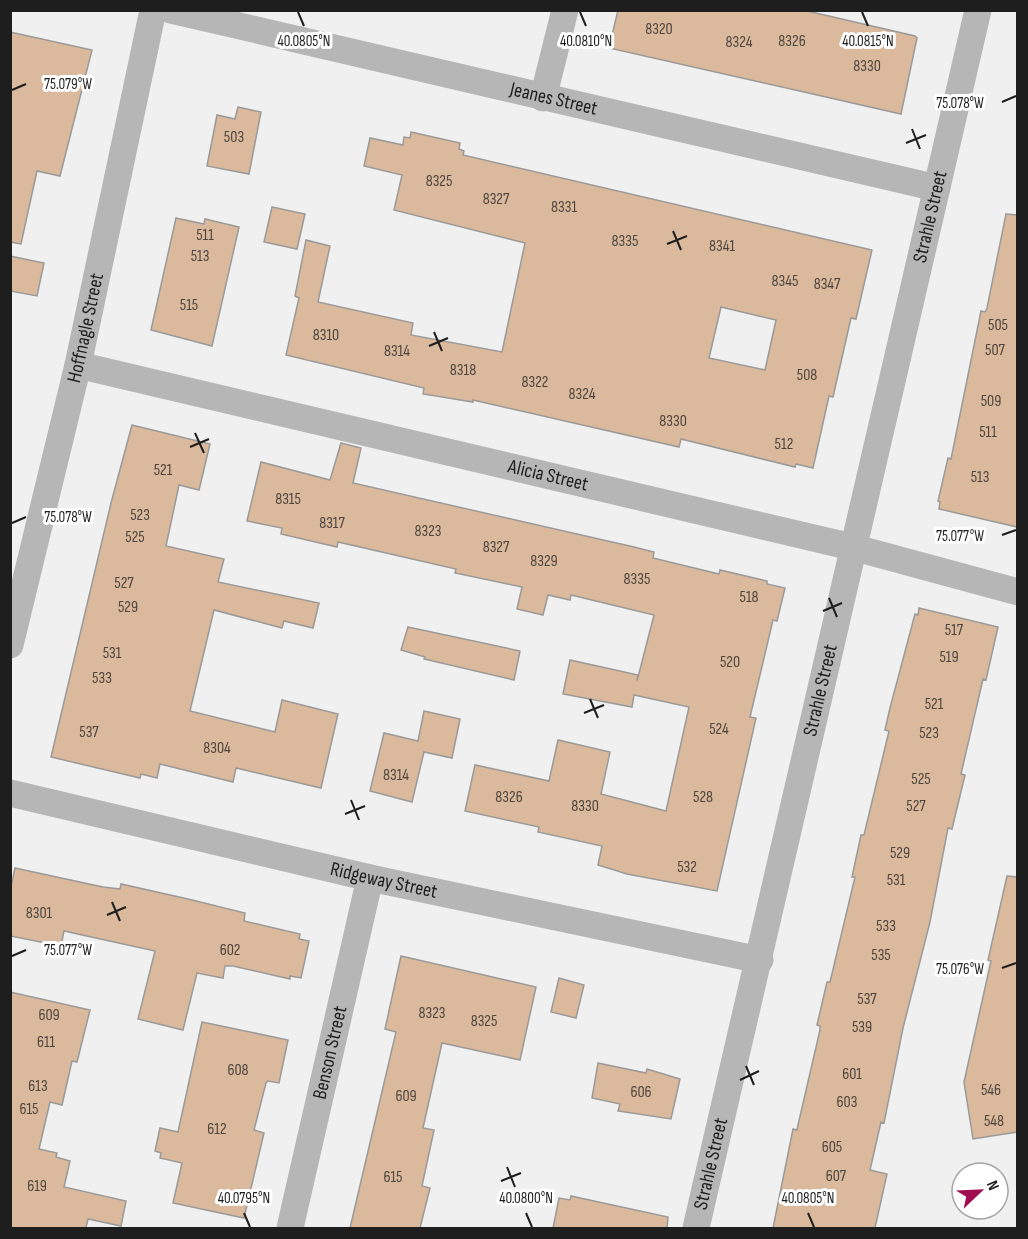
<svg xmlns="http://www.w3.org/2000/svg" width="1028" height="1239" viewBox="0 0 1028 1239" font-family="'Sofia Sans Condensed',sans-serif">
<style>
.building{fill:#dab99d;stroke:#9b9a99;stroke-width:1.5;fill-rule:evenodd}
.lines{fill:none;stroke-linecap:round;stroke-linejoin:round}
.minor{stroke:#b6b6b6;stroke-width:27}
.ticks{fill:none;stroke:#1e1e1f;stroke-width:2}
.labels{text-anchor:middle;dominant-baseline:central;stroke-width:6;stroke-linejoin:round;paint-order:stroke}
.number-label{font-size:16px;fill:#4d453e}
.street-label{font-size:20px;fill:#1e1e1f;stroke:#fff}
.ticks-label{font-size:15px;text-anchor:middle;fill:#1e1e1f;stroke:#fff;stroke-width:6;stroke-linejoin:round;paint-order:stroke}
</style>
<rect width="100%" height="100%" fill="#f0f0f1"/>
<!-- building -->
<path class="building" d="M618,10H803L915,36L917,38L901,114L609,48Z
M10,32L92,50L60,176L37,171L21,244L10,242Z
M238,107L261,112L249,174L207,166L217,115L235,119Z
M411,132L460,143L459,149L464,151L463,155L872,250L856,319L851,318L833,397L829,396L813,468L796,464L795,467L681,439L679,447L473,400V402L423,394L424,388L286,355L299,298L295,296L306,240L330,246L318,302L413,323L411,335L502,352L525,243L394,210L402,175L364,166L370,138L403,145L404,137L410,138ZM721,307L776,320L765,370L709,358Z
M272,207L305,214L297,249L264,242Z
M1006,214L1017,215V527L939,509L940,502L938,501L948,458L951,459L981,311L985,312L987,308Z
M176,218L204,224L205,219L239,227L212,346L151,330Z
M10,256L44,263L37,296L10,291Z
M132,425L210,444L199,490L179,485L166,546L224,559L218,582L319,603L313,628L284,621L282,628L214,610L190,711L275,732L282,700L338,714L321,788L236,768L233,782L160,764L157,778L141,774L140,778L51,757L111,503Z
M341,443L361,448L353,483L634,547L654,552L653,558L719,574L720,570L767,581V584L785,588L777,621L773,620L750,717L756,718L717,891L627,874L598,865L602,846L538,832L539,827L465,811L475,765L549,781L558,740L610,752L601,794L666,811L689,707L634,695L632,707L563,694L570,660L638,675L637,681L654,615L571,595L570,600L548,595L543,615L517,609L522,587L455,573L456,569L338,542L337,547L281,534L282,528L247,521L261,462L330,480Z
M919,608L998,627L986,680L983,679L961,774L965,775L952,829L948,828L930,922L903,1028L884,1123L881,1122L870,1170L887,1174L875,1228H773L793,1129L797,1130L798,1125L820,1030V1026L817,1025L827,982H830L855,877H852L861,835H864L889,731L885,730L890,708L915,614L918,615Z
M408,627L520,651L514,680L424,659L425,657L401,650Z
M424,711L460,719L452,758L424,752L412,802L370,791L384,733L418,741Z
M15,868L103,887L120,889L121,884L188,899L245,913L244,921L300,934L299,939L309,941L301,978L290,976V979L233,966H225L223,978L197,973L183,1030L138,1019L155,951L64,931L61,946L10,936V891Z
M1007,876L1017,877V1132L973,1139L964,1082L991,961L988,960Z
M401,956L536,987L520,1060L442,1043L423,1128L434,1130L422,1186L430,1188L420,1228H350L396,1032L385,1029Z
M559,978L584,985L576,1018L551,1012Z
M10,992L90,1010L77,1062L72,1061L62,1105L50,1102L39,1149L57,1153L56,1157L70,1161L64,1187L126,1201L121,1226L88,1219L86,1228H10Z
M202,1022L288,1040L279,1083L268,1081L266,1083L254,1130L264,1133L244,1218L173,1203L182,1163L160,1158L161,1153L155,1151L160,1128L178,1132Z
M598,1063L646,1073L647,1069L680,1079L671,1119L618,1111L620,1104L592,1098Z
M571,1196L668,1217L667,1228H553L559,1198L570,1200Z"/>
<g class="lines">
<!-- minor -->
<g class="minor">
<path id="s1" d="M171,10L937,188"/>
<path d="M543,98L565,10"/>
<path id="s2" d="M78,365L852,547L1018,592"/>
<path id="s3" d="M10,645L78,365L153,10"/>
<path id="s4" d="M10,793L370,878L760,960"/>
<path id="s5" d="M290,1228L370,878"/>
<path id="s6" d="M696,1228L978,10"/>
</g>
</g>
<!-- ticks -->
<path class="ticks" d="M298,12L304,26M580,12L586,26M862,12L868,26M12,90L26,84M1002,102L1016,96M912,129L920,149M906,143L926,135M673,231L681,250M667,244L687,236M434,332L442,351M429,346L448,338M195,433L204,453M190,447L209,439M12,523L26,517M1002,535L1016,530M829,598L837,617M823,611L842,603M590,699L598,718M584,713L604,705M351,800L359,820M345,814L365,806M112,902L120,921M107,915L126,907M12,956L26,950M1002,968L1016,963M746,1066L754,1085M740,1080L759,1071M507,1167L515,1187M501,1181L521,1173M244,1213L250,1227M526,1213L532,1227M808,1213L814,1227"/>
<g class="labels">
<!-- number labels -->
<g class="number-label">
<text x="659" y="29">8320</text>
<text x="792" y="41">8326</text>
<text x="739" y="42">8324</text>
<text x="867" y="66">8330</text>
<text x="234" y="137">503</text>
<text x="439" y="181">8325</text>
<text x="496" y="199">8327</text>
<text x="564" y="207">8331</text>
<text x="205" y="235">511</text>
<text x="625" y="241">8335</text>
<text x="722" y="246">8341</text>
<text x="200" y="256">513</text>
<text x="785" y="281">8345</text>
<text x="827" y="284">8347</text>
<text x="189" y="305">515</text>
<text x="998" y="325">505</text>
<text x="326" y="335">8310</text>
<text x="995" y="350">507</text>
<text x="397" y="351">8314</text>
<text x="463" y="370">8318</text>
<text x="807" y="375">508</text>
<text x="535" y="382">8322</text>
<text x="582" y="394">8324</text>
<text x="991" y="401">509</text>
<text x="673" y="421">8330</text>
<text x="988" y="432">511</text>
<text x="784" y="444">512</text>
<text x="163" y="470">521</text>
<text x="980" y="477">513</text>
<text x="288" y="499">8315</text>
<text x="140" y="515">523</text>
<text x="332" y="523">8317</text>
<text x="428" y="531">8323</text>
<text x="135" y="537">525</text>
<text x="496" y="547">8327</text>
<text x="544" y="561">8329</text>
<text x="637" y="579">8335</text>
<text x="124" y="583">527</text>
<text x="749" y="597">518</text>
<text x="128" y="607">529</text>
<text x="954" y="630">517</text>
<text x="112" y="653">531</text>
<text x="949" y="657">519</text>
<text x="730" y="662">520</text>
<text x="102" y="678">533</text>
<text x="934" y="704">521</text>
<text x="719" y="729">524</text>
<text x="89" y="732">537</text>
<text x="929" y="733">523</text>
<text x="217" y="748">8304</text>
<text x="396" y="775">8314</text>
<text x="921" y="779">525</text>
<text x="509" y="797">8326</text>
<text x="703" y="797">528</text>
<text x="585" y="806">8330</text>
<text x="916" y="806">527</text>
<text x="900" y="853">529</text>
<text x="687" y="867">532</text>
<text x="896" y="880">531</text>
<text x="39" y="913">8301</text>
<text x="886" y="926">533</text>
<text x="230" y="950">602</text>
<text x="881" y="955">535</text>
<text x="867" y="999">537</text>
<text x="432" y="1013">8323</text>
<text x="49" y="1015">609</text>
<text x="484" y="1021">8325</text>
<text x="862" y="1027">539</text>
<text x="46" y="1042">611</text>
<text x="238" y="1070">608</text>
<text x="852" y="1074">601</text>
<text x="38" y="1086">613</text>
<text x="991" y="1090">546</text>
<text x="641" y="1092">606</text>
<text x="406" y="1096">609</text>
<text x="847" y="1102">603</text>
<text x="29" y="1109">615</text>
<text x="994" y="1121">548</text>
<text x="217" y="1129">612</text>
<text x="832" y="1147">605</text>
<text x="836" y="1176">607</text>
<text x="393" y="1177">615</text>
<text x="37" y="1186">619</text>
</g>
<!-- street labels -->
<g class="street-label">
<text stroke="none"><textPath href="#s1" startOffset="393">Jeanes Street</textPath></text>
<text stroke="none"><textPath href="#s6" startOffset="1038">Strahle Street</textPath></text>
<text stroke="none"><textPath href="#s3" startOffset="326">Hoffnagle Street</textPath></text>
<text stroke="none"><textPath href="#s2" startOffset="483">Alicia Street</textPath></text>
<text stroke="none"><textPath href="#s6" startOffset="552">Strahle Street</textPath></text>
<text stroke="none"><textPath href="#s4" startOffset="384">Ridgeway Street</textPath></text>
<text stroke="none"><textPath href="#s5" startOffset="180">Benson Street</textPath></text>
<text stroke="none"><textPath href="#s6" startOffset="66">Strahle Street</textPath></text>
</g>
</g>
<g class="ticks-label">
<text x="304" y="46">40.0805°N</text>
<text x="586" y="46">40.0810°N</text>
<text x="868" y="46">40.0815°N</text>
<text x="68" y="89">75.079°W</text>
<text x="960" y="108">75.078°W</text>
<text x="68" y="522">75.078°W</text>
<text x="960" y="541">75.077°W</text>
<text x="68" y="955">75.077°W</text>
<text x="960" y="974">75.076°W</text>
<text x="244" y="1203">40.0795°N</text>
<text x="526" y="1203">40.0800°N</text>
<text x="808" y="1203">40.0805°N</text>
</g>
<!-- border -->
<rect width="1028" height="1239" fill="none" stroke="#1e1e1f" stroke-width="24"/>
<!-- north arrow -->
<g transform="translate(980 1191) rotate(67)"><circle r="28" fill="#ffffff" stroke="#a5a5a5" stroke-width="1.5"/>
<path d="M0-4.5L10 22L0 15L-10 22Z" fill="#a00b51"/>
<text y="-9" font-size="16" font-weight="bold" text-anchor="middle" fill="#1e1e1f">N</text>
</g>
</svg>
